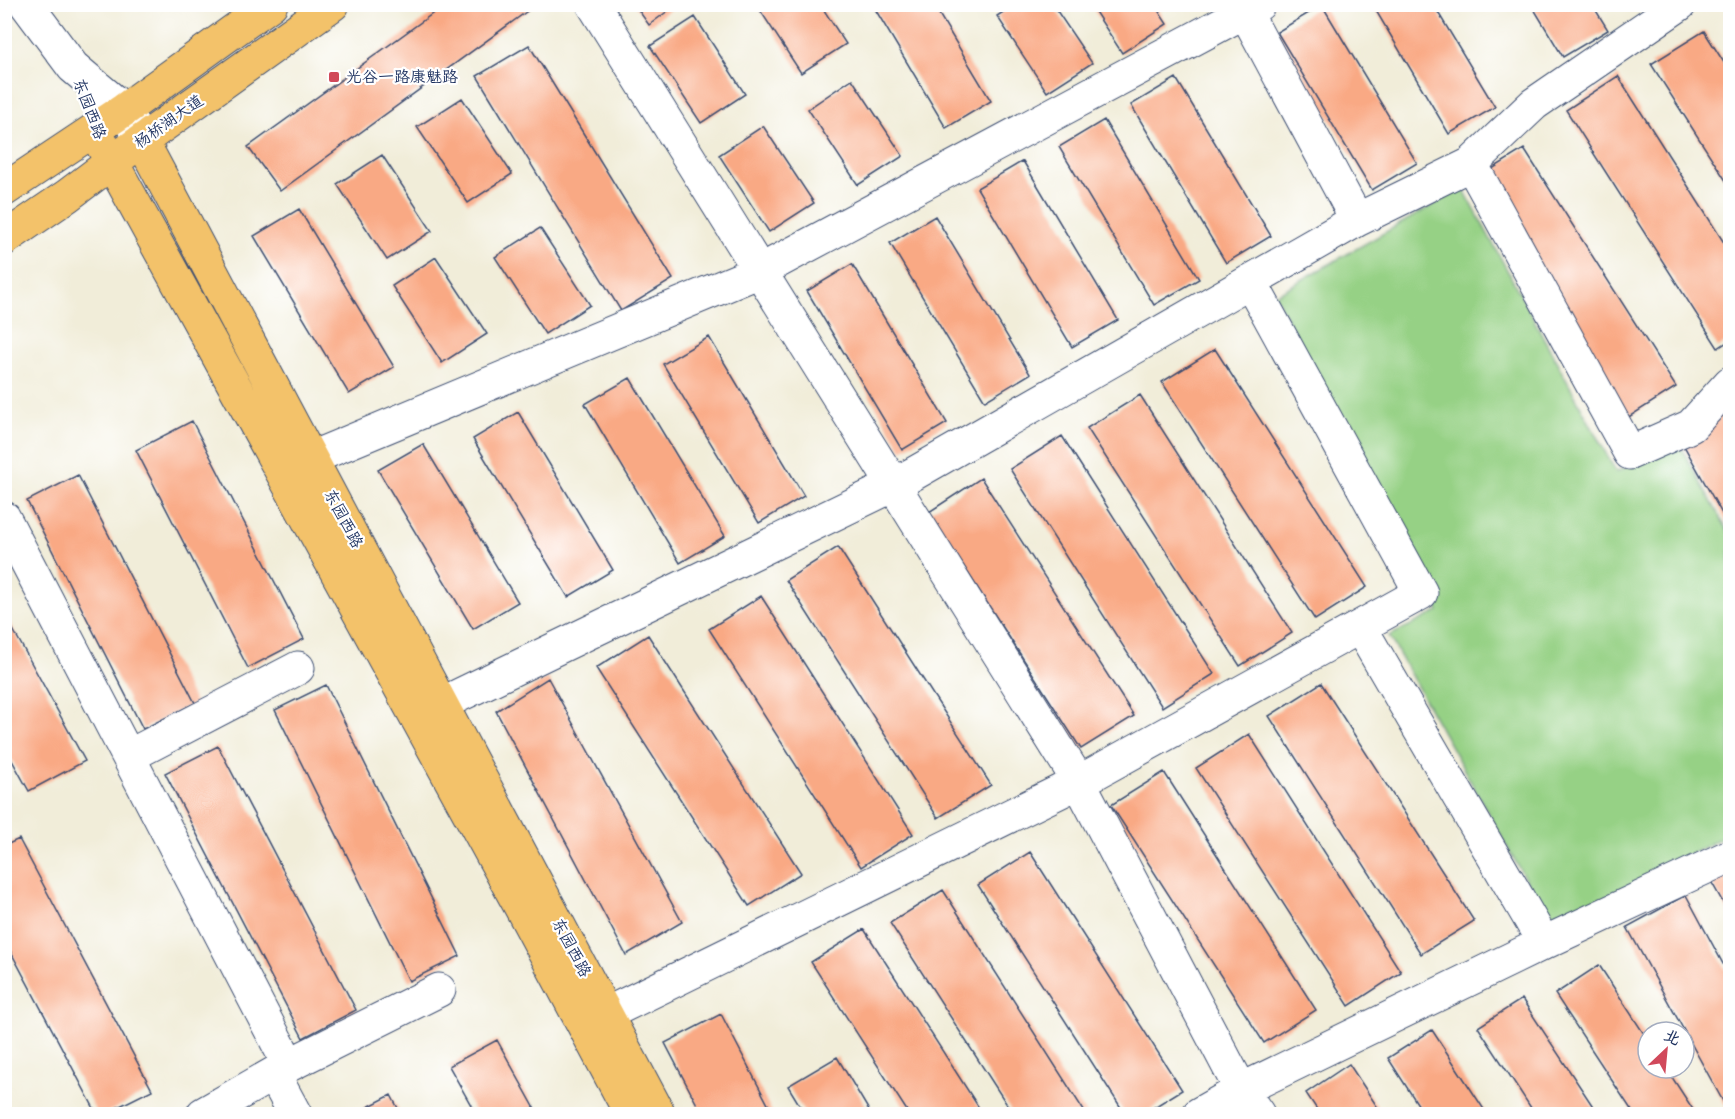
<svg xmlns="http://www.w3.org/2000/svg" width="1735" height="1119" viewBox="0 0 1735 1119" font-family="Kalam,'LXGW WenKai TC',sans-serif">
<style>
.green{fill:#96d185;stroke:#588072;stroke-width:1.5}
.building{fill:#f9a984}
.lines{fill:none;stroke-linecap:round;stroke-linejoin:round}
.minor-casing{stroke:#3b4c70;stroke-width:35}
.major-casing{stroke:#3b4c70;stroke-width:35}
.minor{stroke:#fff;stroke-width:33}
.major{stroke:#f3c26a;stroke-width:33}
.poi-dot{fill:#d1495b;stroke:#fff;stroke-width:2}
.labels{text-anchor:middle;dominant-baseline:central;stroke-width:4.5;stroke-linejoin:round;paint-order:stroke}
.poi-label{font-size:16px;fill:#1b2f5e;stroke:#fff;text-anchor:start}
.street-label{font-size:16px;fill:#1b2f5e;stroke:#fff}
</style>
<rect width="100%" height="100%" fill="#fff"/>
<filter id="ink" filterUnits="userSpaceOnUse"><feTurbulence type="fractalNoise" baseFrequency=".0167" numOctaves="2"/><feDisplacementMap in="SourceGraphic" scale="12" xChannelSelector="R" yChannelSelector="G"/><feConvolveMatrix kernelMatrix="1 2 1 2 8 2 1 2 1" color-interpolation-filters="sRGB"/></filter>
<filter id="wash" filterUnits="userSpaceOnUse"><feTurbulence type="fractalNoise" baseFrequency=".008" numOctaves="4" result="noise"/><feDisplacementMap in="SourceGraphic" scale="24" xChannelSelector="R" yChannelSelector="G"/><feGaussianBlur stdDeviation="1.35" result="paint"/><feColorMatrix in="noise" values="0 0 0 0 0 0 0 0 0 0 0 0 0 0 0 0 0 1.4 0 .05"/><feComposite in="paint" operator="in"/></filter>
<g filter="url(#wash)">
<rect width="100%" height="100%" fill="#f1edd9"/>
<!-- green -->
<path class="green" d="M1463,188L1616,472L1679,444L1730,535V833L1651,876L1552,927L1389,636L1439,611L1275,295Z"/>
<g id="blocks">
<!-- building -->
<path class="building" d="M446,4H537L280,191L248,147Z
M634,4H677L649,25Z
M756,4H820L846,44L801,73Z
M872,4H933L991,101L946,128Z
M1090,4H1154L1167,24L1122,53Z
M1372,4H1433L1495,107L1449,134Z
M1531,4H1592L1608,30L1563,57Z
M1014,5H1053L1092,63L1047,92L997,16Z
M1322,5L1417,163L1372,190L1277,32Z
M695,17L745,94L701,123L650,46Z
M1704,31L1730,72V187L1651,64Z
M529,45L673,279L621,311L477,76Z
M1618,76L1730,252V340L1718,348L1566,110Z
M1176,78L1271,236L1226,263L1131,105Z
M852,79L903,156L858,185L808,109Z
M462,98L512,174L468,203L417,127Z
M1104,120L1199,279L1154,305L1059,147Z
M763,126L814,203L769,232L719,155Z
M1524,149L1676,387L1624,420L1471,182Z
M382,155L432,231L387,260L337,184Z
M1023,161L1118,320L1072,347L977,188Z
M299,209L394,367L349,394L254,236Z
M935,216L1030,374L985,401L890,243Z
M540,228L590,305L545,334L495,257Z
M436,257L487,334L442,363L392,286Z
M852,264L947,423L902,450L807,291Z
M709,337L804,496L759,523L663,364Z
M1215,349L1367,587L1315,620L1162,382Z
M630,378L725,536L680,563L585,404Z
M1140,395L1292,633L1240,666L1087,428Z
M1730,406V528L1678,435Z
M518,412L613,570L568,597L473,439Z
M192,421L304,639L248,668L136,450Z
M1062,436L1214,674L1162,707L1010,469Z
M423,444L518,602L473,629L378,470Z
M78,475L195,703L143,729L27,501Z
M981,478L1134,716L1081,749L929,512Z
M838,547L991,785L938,818L786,580Z
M761,596L913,834L861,867L709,629Z
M4,613L85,761L29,791L4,746Z
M648,635L801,873L749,906L596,668Z
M548,678L682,922L626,955L496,711Z
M1321,683L1474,921L1421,954L1269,716Z
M326,685L460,956L409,981L275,710Z
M1249,734L1401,972L1349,1006L1196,768Z
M218,746L356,1010L303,1038L165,773Z
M1164,772L1316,1010L1264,1043L1111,805Z
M19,839L152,1090L104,1114H97L4,939V846Z
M1030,852L1182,1090L1143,1114H1125L978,885Z
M1730,870V915L1711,881Z
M943,890L1086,1114H1013L890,923Z
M1686,895L1730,977V1114L1627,927Z
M864,929L983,1114H909L811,962Z
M1599,965L1648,1040V1068H1666L1696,1114H1634L1555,994Z
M1522,999L1598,1114H1535L1478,1027Z
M721,1014L773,1114H702L665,1043Z
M1432,1030L1487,1114H1424L1388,1058Z
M497,1040L538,1114H476L449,1066Z
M837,1057L871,1114H805L788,1086Z
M1349,1064L1382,1114H1320L1306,1093Z
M391,1095L401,1114H354Z"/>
</g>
</g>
<g filter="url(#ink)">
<use href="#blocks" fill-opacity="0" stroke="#3b4c70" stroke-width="1.5"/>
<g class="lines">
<defs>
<path id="minor" d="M26,4L73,67L124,110L142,141
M593,4L1079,782L1241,1090L1258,1114
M1241,4L1357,220
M1471,164L1534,104L1680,4
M311,458L760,271L1259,4
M4,518L289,1065
M1360,627L1544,943
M441,704L894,485L1357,220L1471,164L1630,453L1691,426L1730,383
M129,756L298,668
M606,1014L1079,782L1421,593L1250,281
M274,1075L295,1114
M203,1114L289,1065L439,990
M1199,1114L1241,1090L1544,943L1730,856"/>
<path id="major" d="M94,130L519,904L631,1114
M142,141L659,1114
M4,190L124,110L271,4
M4,239L67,196L112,162L333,4"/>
</defs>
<!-- minor casing -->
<use href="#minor" class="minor-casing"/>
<!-- major casing -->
<use href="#major" class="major-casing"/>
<!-- minor -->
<use href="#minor" class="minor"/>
<!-- major -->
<use href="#major" class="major"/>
</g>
</g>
<!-- markers -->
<rect class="poi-dot" x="328" y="71" width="12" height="12" rx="3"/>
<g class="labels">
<!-- poi labels -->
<g class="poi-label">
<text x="346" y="77">光谷一路康魅路</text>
</g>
<!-- street labels -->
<g class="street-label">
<text transform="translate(89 109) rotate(69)">东园西路</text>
<text transform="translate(169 122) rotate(-35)">杨桥湖大道</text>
<text transform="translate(343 519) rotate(62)">东园西路</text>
<text transform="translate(571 948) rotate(62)">东园西路</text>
</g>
</g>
<!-- margin -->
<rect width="1735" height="1119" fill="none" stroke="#fff" stroke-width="24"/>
<!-- north arrow -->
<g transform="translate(1666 1050) rotate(26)"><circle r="28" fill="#ffffff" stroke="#a4acbf" stroke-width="1.5"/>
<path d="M0-4.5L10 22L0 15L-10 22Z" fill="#d1495b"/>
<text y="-9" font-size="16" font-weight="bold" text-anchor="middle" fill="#1b2f5e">北</text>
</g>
</svg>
